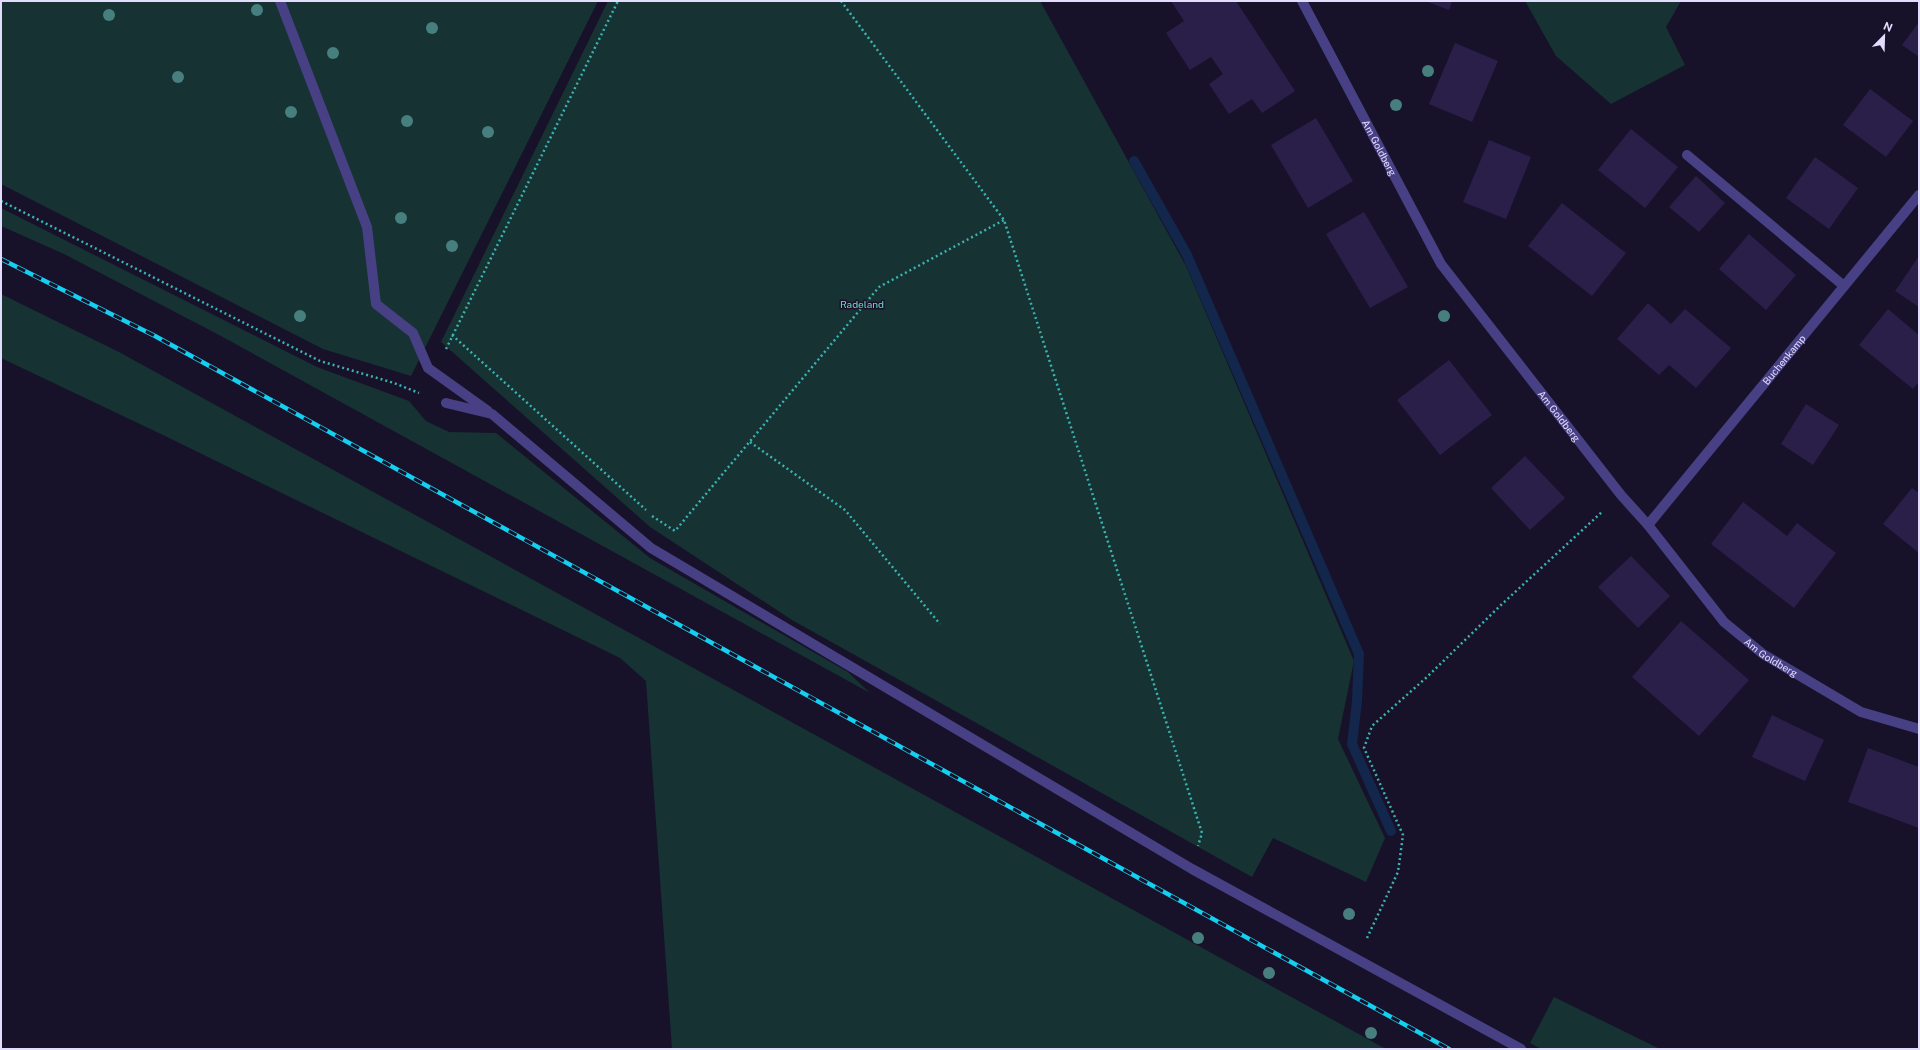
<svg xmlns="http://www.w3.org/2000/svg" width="1920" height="1050" viewBox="0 0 1920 1050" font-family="'Public Sans',sans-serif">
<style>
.green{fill:#163232}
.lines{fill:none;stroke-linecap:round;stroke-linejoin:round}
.stream{stroke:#13264c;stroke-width:10}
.building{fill:#2a1f49}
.path{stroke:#39b4b3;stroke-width:2.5;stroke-dasharray:2 3;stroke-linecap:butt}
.minor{stroke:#474085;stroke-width:10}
.rail-casing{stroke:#15cff0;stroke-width:4.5}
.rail{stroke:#171229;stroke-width:3;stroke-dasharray:9;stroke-linecap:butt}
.tree{fill:#467f7e}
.labels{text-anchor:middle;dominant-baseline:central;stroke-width:3;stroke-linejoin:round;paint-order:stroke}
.street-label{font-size:10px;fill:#e2dcfd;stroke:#171229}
.park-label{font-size:10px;fill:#6cd9c4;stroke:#171229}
</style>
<rect width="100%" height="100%" fill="#171229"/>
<!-- green -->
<path class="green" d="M1,1H598L411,376L323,349L1,184Z
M608,1H1040L1186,266L1354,661L1338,739L1385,838L1366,882L1273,838L1252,877L792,620L650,527L441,342Z
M1525,1H1681L1666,27L1685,65L1611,104L1556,56Z
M1,208L317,367L409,401L426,421L449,432L496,433L650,558L848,672L870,693L221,336L64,254L1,226Z
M1,294L119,352L1386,1049H672L646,681L620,658L165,436L1,358Z
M1554,997L1660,1049H1541L1530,1043Z"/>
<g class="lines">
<!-- stream -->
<path class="stream" d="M1134,161L1187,255L1359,654L1357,701L1352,744L1391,831"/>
</g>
<!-- building -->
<path class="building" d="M1171,1H1236L1295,91L1262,113L1252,99L1229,114L1209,84L1223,74L1211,57L1190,70L1166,33L1184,21Z
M1425,1H1452L1449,10Z
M1919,22V57L1902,45Z
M1455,43L1498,61L1472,122L1429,104Z
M1870,89L1913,121L1886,157L1843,125Z
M1316,118L1353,181L1308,208L1271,145Z
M1631,129L1678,167L1645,208L1598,170Z
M1489,140L1531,157L1506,219L1463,202Z
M1815,157L1858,188L1829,229L1786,198Z
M1696,176L1725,203L1699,232L1669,207Z
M1562,203L1626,253L1592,296L1528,246Z
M1364,212L1408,287L1370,308L1326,234Z
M1749,234L1796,275L1766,310L1719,269Z
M1919,256V307L1895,291Z
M1648,303L1671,324L1685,309L1731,348L1696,388L1669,365L1659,375L1617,339Z
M1888,309L1919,335V382L1913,389L1859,345Z
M1449,360L1492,415L1440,455L1397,400Z
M1806,404L1839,425L1813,465L1781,444Z
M1525,456L1565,498L1530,530L1491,488Z
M1912,488L1919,493V553L1883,524Z
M1743,502L1787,536L1797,523L1836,553L1794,608L1711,544Z
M1631,556L1670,596L1638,628L1598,587Z
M1681,621L1749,680L1699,736L1632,677Z
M1772,715L1824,740L1805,781L1752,757Z
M1868,748L1919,767V828L1848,802Z"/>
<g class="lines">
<!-- path -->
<path class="path" d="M841,1L1004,220L1202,833L1198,846
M1,201L320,361L394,383L419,393
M452,335L646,510
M446,349L618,1
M750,442L845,510L940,624
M652,516L675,531L879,287L1004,220
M1367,938L1398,872L1403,835L1364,748L1372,726L1427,677L1501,605L1603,511"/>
<!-- minor -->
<g class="minor">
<path d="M280,1L367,227L376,304L413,333L428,368L488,411"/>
<path id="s1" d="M1302,1L1441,264L1621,495L1648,525L1724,622L1763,654L1861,712L1919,729"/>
<path d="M1687,155L1844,286"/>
<path d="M446,403L492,414L651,548L1192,869L1521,1049"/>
<path id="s2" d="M1648,525L1919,195"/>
</g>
<defs>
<path id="rail" d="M1,259L155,336L1449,1049"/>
</defs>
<!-- rail casing -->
<use href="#rail" class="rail-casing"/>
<!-- rail -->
<use href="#rail" class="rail"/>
</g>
<!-- trees -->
<g class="tree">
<circle cx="257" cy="10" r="6"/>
<circle cx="109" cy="15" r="6"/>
<circle cx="432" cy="28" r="6"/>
<circle cx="333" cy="53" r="6"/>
<circle cx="1428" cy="71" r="6"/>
<circle cx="178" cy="77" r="6"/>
<circle cx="1396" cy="105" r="6"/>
<circle cx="291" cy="112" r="6"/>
<circle cx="407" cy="121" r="6"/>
<circle cx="488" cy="132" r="6"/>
<circle cx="401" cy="218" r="6"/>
<circle cx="452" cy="246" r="6"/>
<circle cx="300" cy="316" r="6"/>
<circle cx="1444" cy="316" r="6"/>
<circle cx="1349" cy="914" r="6"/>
<circle cx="1198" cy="938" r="6"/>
<circle cx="1269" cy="973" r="6"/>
<circle cx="1371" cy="1033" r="6"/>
</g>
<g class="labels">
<!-- street labels -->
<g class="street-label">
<text stroke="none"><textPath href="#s1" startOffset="166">Am Goldberg</textPath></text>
<text stroke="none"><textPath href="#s2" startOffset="214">Buchenkamp</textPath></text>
<text stroke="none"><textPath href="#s1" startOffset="490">Am Goldberg</textPath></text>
<text stroke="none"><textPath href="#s1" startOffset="813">Am Goldberg</textPath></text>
</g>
<!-- park labels -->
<g class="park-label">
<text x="862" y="304">Radeland</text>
</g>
</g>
<!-- border -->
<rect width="1920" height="1050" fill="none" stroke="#e2dcfd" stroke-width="4"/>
<!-- north arrow -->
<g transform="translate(1884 36) rotate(23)" stroke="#171229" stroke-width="3" paint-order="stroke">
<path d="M0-3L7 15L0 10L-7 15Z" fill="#e2dcfd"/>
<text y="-6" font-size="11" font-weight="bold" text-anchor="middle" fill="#e2dcfd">N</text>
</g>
</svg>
